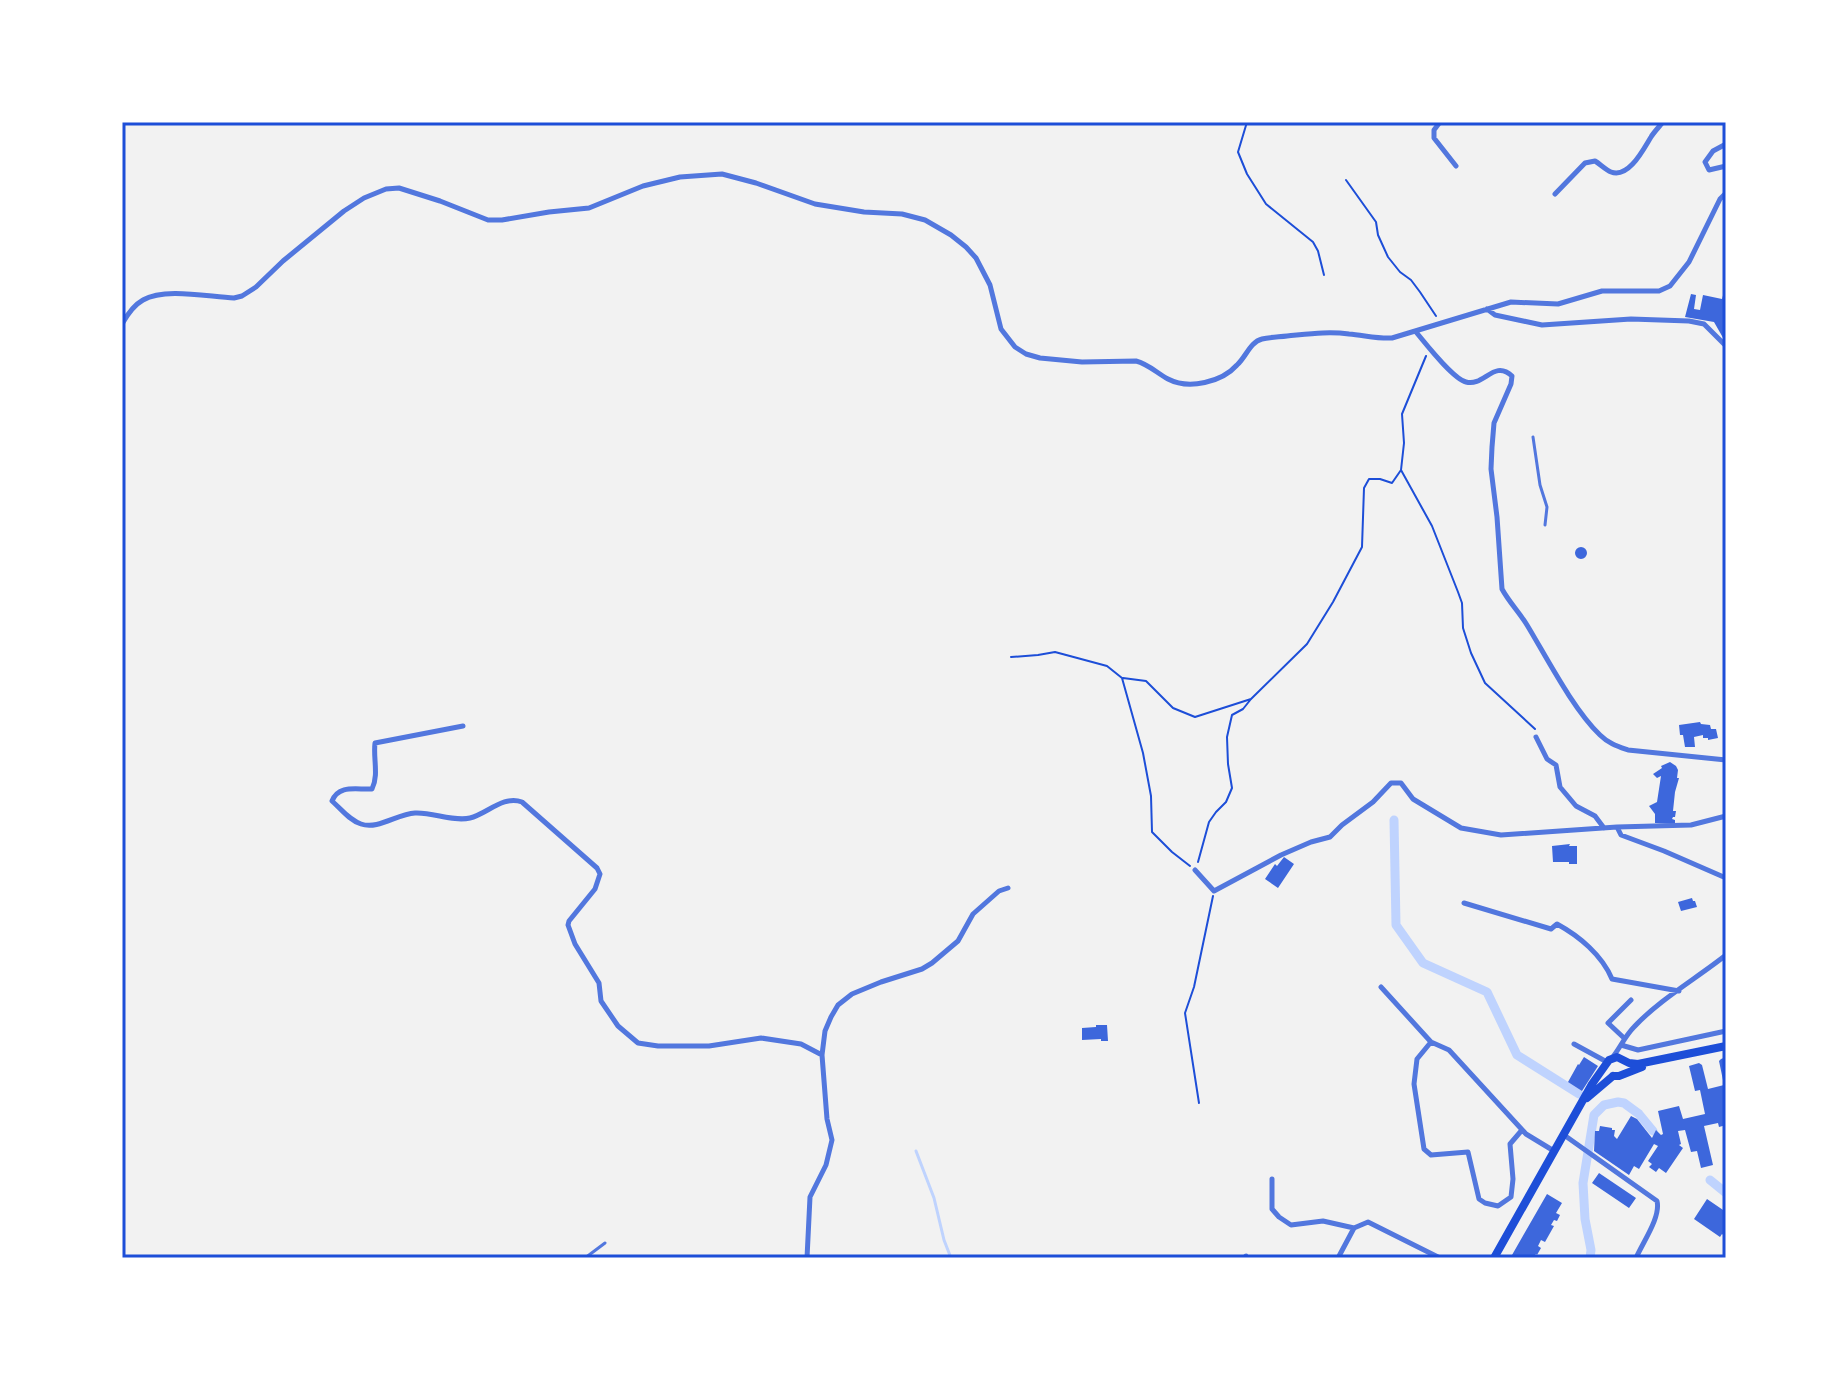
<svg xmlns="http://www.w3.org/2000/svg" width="1848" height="1380" viewBox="0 0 1848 1380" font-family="'Golos Text',sans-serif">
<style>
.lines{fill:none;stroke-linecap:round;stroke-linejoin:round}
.stream{stroke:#bfd3fe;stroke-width:3}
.canal{stroke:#bfd3fe;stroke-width:9}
.building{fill:#3d67dc}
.path{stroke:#1d4ed8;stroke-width:2}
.service{stroke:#5277de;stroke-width:3}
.minor{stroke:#5277de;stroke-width:5}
.primary{stroke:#1d4ed8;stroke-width:8}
.neatline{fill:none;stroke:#1d4ed8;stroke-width:3}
</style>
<rect width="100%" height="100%" fill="#f2f2f2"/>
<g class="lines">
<!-- stream -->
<path class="stream" d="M916,1151L934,1198L944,1240L951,1258"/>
<!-- canal -->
<path class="canal" d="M1394,820L1396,925L1423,963L1487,992L1517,1055L1579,1094
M1710,1180L1726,1193
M1590,1258L1591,1250L1585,1219L1583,1183L1594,1115L1604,1105L1618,1102L1624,1103L1639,1114L1653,1131"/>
</g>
<!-- building -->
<path class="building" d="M1725,288H1726V343L1714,322L1685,317L1691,294L1696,295L1694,309L1700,310L1703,295L1722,299Z
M1575 553a6 6 0 1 1 12 0a6 6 0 1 1-12 0Z
M1700,722L1701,724L1710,725L1711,729H1716L1718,738L1708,740V738H1703V735L1694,737L1695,747H1685L1683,735H1680L1679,725Z
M1670,762L1676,766L1678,770L1677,778H1679L1675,792L1673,811H1676L1675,817H1673L1672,819L1675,820V824L1655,823V814L1649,806L1657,802L1661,776L1657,778L1653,774L1662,768L1661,766Z
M1570,844L1569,846H1577V864H1569V862H1553L1552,846Z
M1284,857L1294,864L1278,888L1265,879L1275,864L1277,866Z
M1692,898L1693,901H1695L1697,907L1681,911L1678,902Z
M1096,1025H1107L1108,1041H1101V1039L1082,1040V1028L1096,1027Z
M1584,1057L1598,1066L1582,1091L1568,1082L1578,1064L1579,1065Z
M1726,1057V1125L1719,1127L1718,1123L1704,1126L1713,1165L1701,1168L1697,1151L1691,1152L1685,1130L1678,1131L1681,1144L1679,1145L1683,1148L1666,1173L1659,1168L1656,1172L1649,1167L1652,1164L1648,1161L1658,1146L1654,1144L1639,1169L1634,1166L1629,1175L1594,1151L1595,1131H1599L1600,1126L1612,1128V1130H1615L1614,1136L1617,1139L1631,1116L1637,1119L1652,1138L1656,1130L1661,1135L1663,1134L1658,1111L1679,1106L1683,1119L1705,1114L1700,1090L1695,1091L1689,1066L1699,1063L1702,1065L1708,1089L1724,1085L1719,1061L1721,1059Z
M1599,1173L1636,1198L1629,1208L1592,1183Z
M1547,1194L1562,1203L1556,1213L1560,1215L1557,1221L1554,1220L1551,1225L1554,1226L1545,1242L1541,1240L1538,1246L1541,1248L1537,1255L1536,1254L1533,1258H1518L1512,1255Z
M1707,1199L1726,1212V1237L1722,1234L1720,1237L1694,1219Z"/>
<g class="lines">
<!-- path -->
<path class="path" d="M1247,122L1238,152L1247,174L1266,204L1313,242L1318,251L1324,275
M1346,180L1376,222L1378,235L1388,257L1400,272L1411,280L1420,292L1436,316
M1426,356L1402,414L1404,443L1401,470L1432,526L1458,592L1462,603L1463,628L1471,653L1485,683L1535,729
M1011,657L1038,655L1055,652L1107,666L1122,678L1143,753L1151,796L1152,832L1172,852L1190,866
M1123,678L1146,681L1173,708L1195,717L1251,699L1307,644L1333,602L1362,547L1364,488L1369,479H1380L1392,483L1401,470
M1198,862L1209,822L1216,812L1226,802L1232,788L1228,764L1227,737L1232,715L1243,709L1251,699
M1199,1103L1185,1013L1194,987L1213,896"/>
<!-- service -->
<path class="service" d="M1533,437L1540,485L1547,507L1545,525
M1174,1257L1175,1258
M585,1258L605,1243"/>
<!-- minor -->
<path class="minor" d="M1440,122L1434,130V138L1456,166
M1726,144L1713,151L1705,162L1709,170L1726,166
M1555,194L1585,163L1595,161C1600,164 1606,170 1611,172C1629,179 1644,148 1651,137C1654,132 1659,127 1663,122
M1487,309L1495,315L1542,325L1631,319L1689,321L1704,324L1726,346
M122,324C127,315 134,305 143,300C165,287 209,297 234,298L242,296L256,287L283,261L344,211L364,198L386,189L399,188L440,201L488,220H502L549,212L589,208L643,186L680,177L722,174L756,183L815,204L864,212L902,214L925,220L951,235L966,247L976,258L990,285L1001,329L1015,347L1026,354L1040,358L1082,362L1136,361C1148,364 1157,373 1168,379C1189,390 1222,382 1237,365C1246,357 1250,342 1262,339C1270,337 1279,337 1287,336C1308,334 1328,331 1349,334C1363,335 1378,339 1392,338L1511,302L1558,304L1602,291H1659L1670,286L1689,262L1720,199L1726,193
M1416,332C1426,344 1453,379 1466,382C1484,387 1494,359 1512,376L1511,384L1494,423L1492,447L1491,469L1497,517L1502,589C1509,602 1519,612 1527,625C1547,658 1573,709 1600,735C1608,743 1617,746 1628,750L1726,760
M463,726L375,743C373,758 379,775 372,789C357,790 339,784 332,801C341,809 349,820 361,824C378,830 397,814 415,813C433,812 453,822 470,818C487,814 503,795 522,802L597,868L600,874L595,889L569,921L568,925L575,944L599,983L601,1001L618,1026L638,1043L658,1046H709L761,1038L801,1044L822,1055
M1536,737L1547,759L1556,765L1560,787L1576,806L1595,816L1604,828
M1617,827L1691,825L1726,816
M1195,870L1214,891L1281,855L1311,842L1330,837L1342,825L1373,802L1391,783H1401L1413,799L1461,828L1501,835L1617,827L1621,835L1664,851L1726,878
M1464,903L1551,929L1557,924C1579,936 1602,955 1612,979L1679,991
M1381,987L1431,1042L1449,1050L1526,1134L1554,1151
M1624,1038L1608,1023L1631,1000
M1431,1042L1417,1059L1414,1084L1424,1149L1431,1155L1468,1152L1479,1199L1485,1203L1498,1206L1511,1197L1513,1179L1510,1144L1522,1130
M1574,1044L1607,1062
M1621,1045L1638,1050L1726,1031
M1612,1058C1620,1048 1625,1036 1634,1027C1659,1000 1697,978 1726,955
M1564,1135L1657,1201C1661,1217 1643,1242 1636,1258
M1272,1179V1209L1279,1217L1291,1225L1323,1221L1354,1228L1368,1222L1440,1258
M1246,1256L1247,1258
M807,1258L810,1197L826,1165L832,1140L827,1119L822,1055L825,1031L831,1017L838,1005L852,994L881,982L922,969L932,963L958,941L973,914L999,891L1008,888
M1338,1258L1354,1228"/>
<!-- primary -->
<path class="primary" d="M1613,1076H1619L1642,1067
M1587,1098L1613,1076
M1494,1258L1592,1084L1609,1060L1617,1057L1629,1063L1638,1064L1726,1046"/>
</g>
<!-- border -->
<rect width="1848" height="1380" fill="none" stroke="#ffffff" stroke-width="248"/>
<rect x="124" y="124" width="1600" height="1132" class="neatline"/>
</svg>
